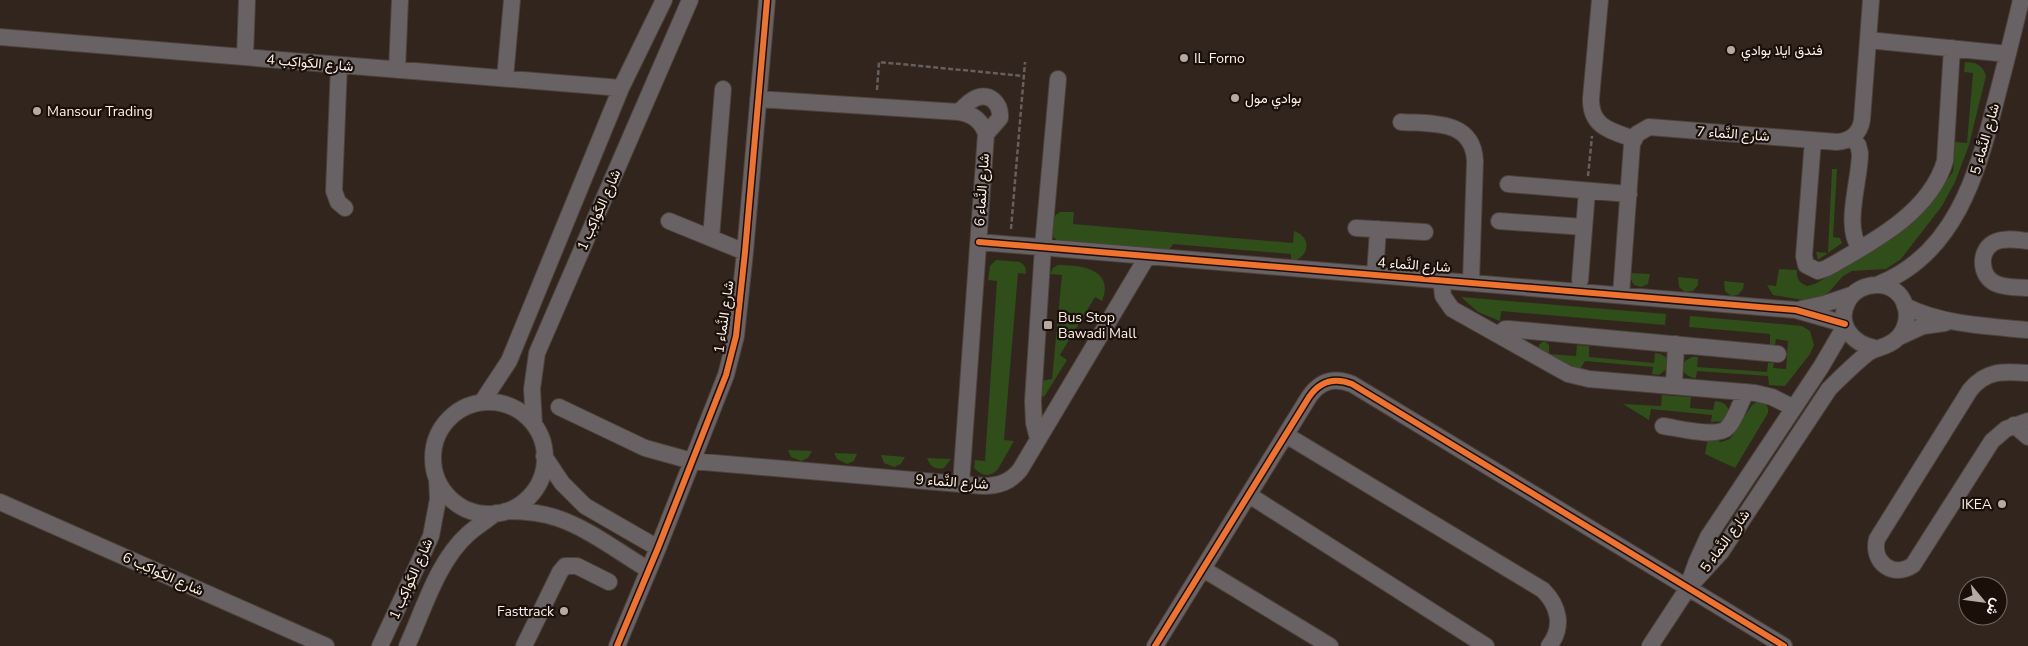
<svg xmlns="http://www.w3.org/2000/svg" width="2028" height="646" viewBox="0 0 2028 646" font-family="'Nunito Sans',Vazirmatn,sans-serif">
<style>
.green{fill:#2f4e19}
.lines{fill:none;stroke-linecap:round;stroke-linejoin:round}
.minor-casing{stroke:#4d423b;stroke-width:18}
.path{stroke:#655f5d;stroke-width:2.5;stroke-dasharray:5 2.5;stroke-linecap:butt}
.minor{stroke:#686264;stroke-width:16}
.cycleway-casing{stroke:#1a1009;stroke-width:9}
.cycleway{stroke:#ef722f;stroke-width:6}
.poi-dot{fill:#b6aaa2;stroke:#1a1009;stroke-width:2}
.labels{text-anchor:middle;dominant-baseline:central;stroke-width:4.5;stroke-linejoin:round;paint-order:stroke}
.poi-label{font-size:14px;fill:#fdf1e9;stroke:#1a1009;text-anchor:start}
.street-label{font-size:14px;fill:#fdf1e9;stroke:#1a1009}
</style>
<rect width="100%" height="100%" fill="#32251d"/>
<!-- green -->
<path class="green" d="M1965,62C1976,62 1983,65 1986,76L1969,145L1955,182L1942,206L1901,259L1886,269L1852,271L1843,276L1829,292L1817,299L1803,300L1773,295L1767,285L1776,286L1779,269L1797,270C1796,278 1799,283 1807,286L1815,284L1890,240L1917,219L1953,172L1955,142L1967,143L1973,73L1964,72Z
M1832,169H1837L1833,237L1840,238L1842,243L1818,260L1816,252L1828,253Z
M1060,212H1074L1073,224L1293,243L1294,231C1313,237 1309,259 1291,261V254L1173,244L1169,250L1059,242L1052,236V218Z
M996,260L1020,262C1025,265 1026,268 1026,274L1018,273L1004,440L1014,441L998,469C990,478 982,476 974,468L975,460L985,461L997,281L988,280L990,266Z
M1058,265C1081,265 1115,269 1102,301L1095,297L1060,355L1067,360L1044,397L1041,395L1042,381L1052,379L1062,275L1050,274L1053,268Z
M1630,273L1650,274L1648,284L1641,287L1634,285L1630,278Z
M1678,277L1698,279V285L1693,291L1685,292L1679,287Z
M1724,281L1744,283L1743,289L1738,295L1731,296L1725,291Z
M1461,297L1666,314L1665,325L1501,311L1500,321L1478,312Z
M1690,316L1802,326L1810,331L1814,345L1810,354L1785,386L1769,385L1768,376L1697,371L1696,378C1686,377 1680,371 1685,361L1692,357H1698L1697,367L1767,372L1768,363H1774L1773,368L1786,369L1788,341L1776,339L1775,345H1770V334L1689,327Z
M1542,342H1546L1549,345V354L1576,356L1577,345L1589,346V357L1654,363L1655,353L1661,354L1668,359V368L1659,375L1652,374L1653,367L1585,361L1579,371L1537,354L1539,345Z
M1662,395L1691,397L1690,408L1713,410L1715,401C1723,402 1727,404 1729,411L1723,421L1711,422L1712,415L1651,409L1649,420L1623,404L1661,406Z
M1758,401C1765,403 1769,405 1768,413L1735,468L1705,454L1708,438L1721,442L1730,439L1752,405Z
M788,450L812,451L808,458L801,461L791,457Z
M834,453L857,454L854,461L847,464L837,459Z
M881,455L905,457L901,464L894,467L884,463Z
M927,458L951,459L944,468C936,470 930,467 927,458Z"/>
<g class="lines">
<defs>
<path id="minor" d="M1600,0L1591,98C1590,127 1611,131 1634,139
M0,37L621,88
M1868,40L2008,54
M245,57L247,0
M339,65L334,191L338,202L345,208
M397,70L400,0
M505,78L512,0
M758,99L959,112C973,114 982,121 986,134L961,484
M959,112C964,107 969,101 976,98C990,92 1001,104 1000,118L986,134
M1401,122C1431,124 1473,119 1475,161L1471,282
M1852,138L1858,145L1860,153C1860,182 1843,225 1860,249
M1813,140L1804,256L1806,265L1818,271L1827,268C1871,243 1930,213 1945,161L1952,48
M1508,184L1629,194
M669,221L745,252
M1499,221L1584,227
M1356,228L1425,232
M711,238L723,89
M2028,241C2017,240 2003,237 1993,243C1978,252 1980,278 1997,284C2006,288 2018,287 2028,288
M979,242L1796,310L1845,324
M1375,275L1378,229
M1441,280L1443,296L1452,309L1568,374L1589,379L1755,393L1772,397L1794,408
M1580,280L1587,191
M1879,284C1954,254 1977,176 1995,104C2004,69 2013,35 2021,0
M1621,295L1632,144L1637,134L1649,127L1837,142C1851,141 1860,133 1862,120L1871,0
M1905,306C1944,325 1986,326 2028,330
M1801,309L1824,304L1851,295
M1499,335L1505,329H1509L1778,354
M1899,337L1923,326L1945,323
M2028,373C2004,371 1986,370 1970,390L1877,539C1871,562 1893,579 1913,565L1992,441L2006,429L2028,421
M1674,385L1676,344
M482,402L509,361L621,88L664,0
M433 458a56 56 0 1 1 112 0a56 56 0 1 1-112 0Z
M559,407L645,448L692,461L983,486C999,486 1010,482 1020,470L1147,257
M534,424L532,389L537,353L690,0
M2014,425L2028,437
M1663,426C1678,428 1718,439 1728,427C1736,418 1740,403 1746,392
M1286,435L1543,590C1559,606 1564,627 1549,646
M1038,439L1034,423L1033,401L1043,247L1058,79
M544,456L562,483L585,506L658,548
M1249,495L1486,646
M0,502L326,646
M506,511C524,511 540,512 557,518C588,528 620,553 649,570
M1203,569L1330,646
M1688,586L1697,561L1708,537L1821,367L1845,326
M380,646L431,536L438,499L437,480
M407,646C424,609 437,562 468,534C477,526 487,520 496,513
M524,646L560,572L565,566H577L609,582
M617,646L658,548L726,375L736,336L745,252L767,0
M1155,646L1309,397C1320,381 1334,377 1352,384L1784,646
M1650,646L1688,588L1721,552L1829,389C1842,376 1854,364 1868,353C1875,348 1882,348 1889,344C1904,337 1910,320 1905,305C1897,279 1860,279 1848,301C1835,324 1853,344 1875,348"/>
</defs>
<!-- minor casing -->
<use href="#minor" class="minor-casing"/>
<!-- path -->
<path class="path" d="M877,90L879,62L1024,76
M1588,176L1592,136
M1011,229L1025,62"/>
<!-- minor -->
<use href="#minor" class="minor"/>
<defs>
<path id="cycleway" d="M979,242L1796,310L1845,324
M617,646L658,548L726,375L736,336L745,252L767,0
M1155,646L1309,397C1320,381 1334,377 1352,384L1784,646"/>
</defs>
<!-- cycleway casing -->
<use href="#cycleway" class="cycleway-casing"/>
<!-- cycleway -->
<use href="#cycleway" class="cycleway"/>
</g>
<!-- markers -->
<g class="poi-dot">
<circle cx="1731" cy="50" r="5"/>
<circle cx="1184" cy="58" r="5"/>
<circle cx="1235" cy="98" r="5"/>
<circle cx="37" cy="111" r="5"/>
<rect x="1043" y="320" width="10" height="10" rx="2.5"/>
<circle cx="2002" cy="504" r="5"/>
<circle cx="564" cy="611" r="5"/>
</g>
<g class="labels">
<!-- poi labels -->
<g class="poi-label">
<text x="1741" y="50">فندق ايلا بوادي</text>
<text x="1194" y="58">IL Forno</text>
<text x="1245" y="98">بوادي مول</text>
<text x="47" y="111">Mansour Trading</text>
<text x="1058" y="317">Bus Stop<tspan x="1058" dy="16">Bawadi Mall</tspan></text>
<text x="1992" y="504" text-anchor="end">IKEA</text>
<text x="554" y="611" text-anchor="end">Fasttrack</text>
</g>
<!-- street labels -->
<g class="street-label">
<text transform="translate(310 63) rotate(5)">شارع الكَواكِب 4</text>
<text transform="translate(1733 134) rotate(4)">شارع النَّماء 7</text>
<text transform="translate(1985 139) rotate(-74)">شارع النَّماء 5</text>
<text transform="translate(982 190) rotate(-86)">شارع النَّماء 6</text>
<text transform="translate(599 210) rotate(-66)">شارع الكَواكِب 1</text>
<text transform="translate(1414 265) rotate(4)">شارع النَّماء 4</text>
<text transform="translate(724 317) rotate(-82)">شارع النَّماء 1</text>
<text transform="translate(952 482) rotate(4)">شارع النَّماء 9</text>
<text transform="translate(1725 541) rotate(-54)">شارع النَّماء 5</text>
<text transform="translate(163 574) rotate(24)">شارع الكَواكِب 6</text>
<text transform="translate(411 579) rotate(-66)">شارع الكَواكِب 1</text>
</g>
</g>
<!-- north arrow -->
<g transform="translate(1983 601) rotate(119)"><circle r="24" fill="#1a1009" stroke="#756a63"/>
<path d="M0-4L9 19L0 12L-9 19Z" fill="#b6aaa2"/>
<text y="-8" font-size="14" font-weight="bold" text-anchor="middle" fill="#fdf1e9">ش</text>
</g>
</svg>
